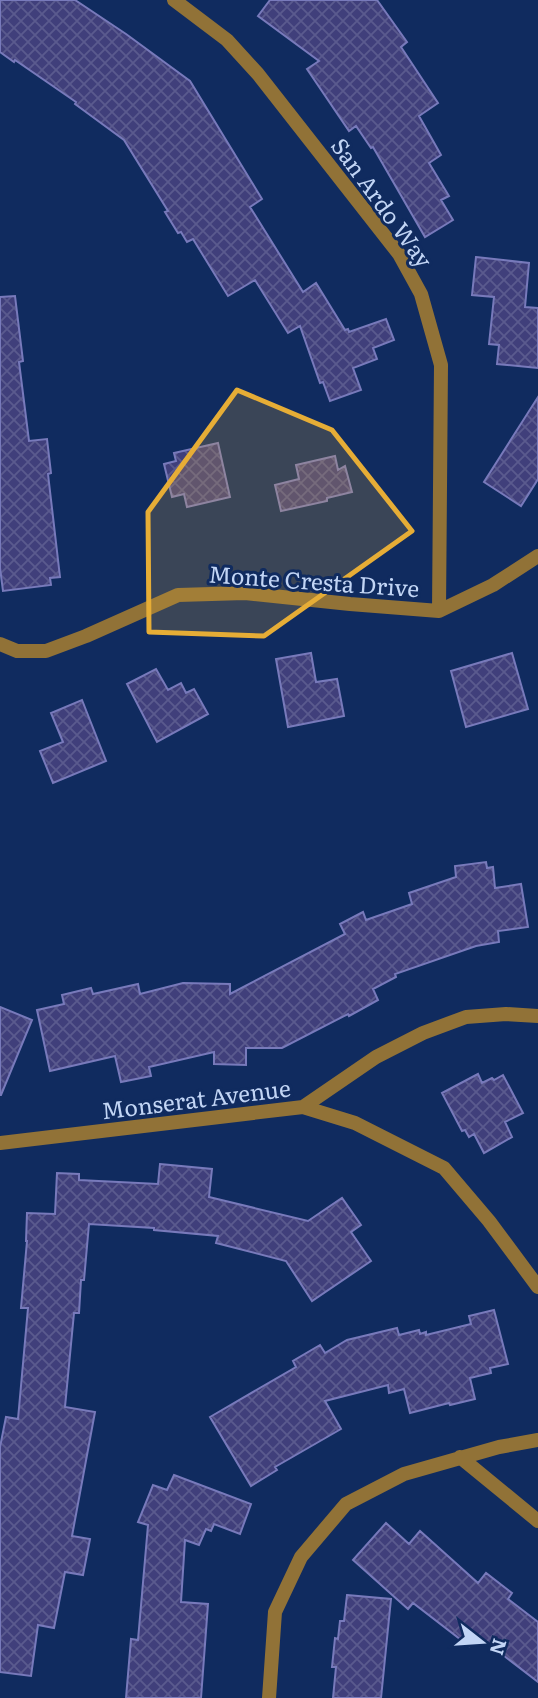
<svg xmlns="http://www.w3.org/2000/svg" width="538" height="1698" viewBox="0 0 538 1698" font-family="Literata,serif">
<style>
.building{fill:url(#building-cross-hatch);stroke:#787abb;stroke-width:2}
.lines{fill:none;stroke-linecap:round;stroke-linejoin:round}
.minor{stroke:#917237;stroke-width:14}
.marked{fill:#e6ad36;fill-opacity:0.2;stroke:#e6ad36;stroke-width:5;stroke-linejoin:round}
.labels{text-anchor:middle;dominant-baseline:central;stroke-width:6;stroke-linejoin:round;paint-order:stroke}
.street-label{font-size:23px;fill:#c2d5f5;stroke:#102b5f}
</style>
<defs>
<pattern id="building-cross-hatch" width="8" height="8" patternUnits="userSpaceOnUse" patternTransform="scale(1.75)"><rect width="8" height="8" fill="#403f7b"/><path d="M0 0l8 8M0 8l8-8" fill="none" stroke="#5a5a8e"/></pattern>
</defs>
<rect width="100%" height="100%" fill="#102b5f"/>
<!-- building -->
<path class="building" d="M0,0H75L126,34L190,81L262,199L250,207L303,292L316,283L345,330L348,329L349,332L386,319L394,340L373,348L377,359L353,368L361,390L330,401L323,382L320,383L300,326L288,333L255,280L228,296L193,239L187,242L181,232L178,233L165,212L168,211L124,140L75,104L76,102L15,60L14,62L0,52Z
M270,0H377L407,42L401,47L438,103L419,116L441,155L429,163L449,196L441,200L453,220L425,237L373,147L371,148L356,126L349,131L307,69L319,61L258,16Z
M476,257L529,263L525,307L538,308V368L497,364L499,345L489,344L494,297L472,295Z
M15,296L23,361L19,362L29,441L47,439L51,473L48,474L60,577L50,578L51,585L3,591L0,568V297Z
M538,397V479L521,506L484,482Z
M218,443L230,497L187,507L184,494L172,497L164,464L176,461L174,453Z
M335,456L338,470L345,466L352,492L327,498V501L281,511L275,485L299,479L296,465Z
M311,653L316,682L337,679L344,716L288,727L276,659Z
M512,653L528,709L466,727L451,671Z
M156,669L168,690L181,683L186,693L194,689L208,714L157,742L127,684Z
M82,700L106,761L53,783L40,751L63,742L51,713Z
M486,862L487,868L493,867L495,888L521,884L528,927L498,931L499,942L476,946L395,974L396,977L373,989L378,1000L349,1016L348,1014L282,1048H246V1065L214,1064V1052L149,1067L151,1076L121,1082L115,1056L50,1071L37,1010L64,1004L62,995L91,988L93,994L138,984L140,994L183,983L230,984V994L345,934L340,924L363,912L366,920L412,904L409,893L456,877L455,866Z
M0,1007L32,1020L1,1095H0Z
M478,1074L482,1083L492,1078L494,1080L503,1075L523,1113L505,1122L512,1137L484,1153L474,1134L469,1137L465,1130L462,1131L442,1093Z
M160,1164L212,1169L209,1197L308,1221L342,1198L361,1225L351,1232L371,1261L312,1301L286,1261L216,1243L218,1236L154,1230V1228L89,1224L84,1280H81L79,1313H74L65,1407L95,1412L72,1536L90,1539L83,1575L65,1572L54,1628L38,1625L31,1676L0,1672V1447L6,1417L18,1419L28,1308H21L27,1241H26L27,1213L55,1214L57,1173L79,1174V1180L158,1184Z
M494,1310L508,1364L490,1368L491,1373L470,1378L475,1399L450,1405L449,1403L410,1413L404,1389L389,1393L388,1385L325,1401L341,1429L275,1467L277,1470L251,1486L210,1417L296,1367L293,1361L320,1345L325,1353L347,1340L397,1328L399,1335L419,1330L420,1334L426,1332V1335L471,1324L469,1316Z
M174,1475L251,1504L240,1534L214,1524L211,1531L206,1529L199,1545L185,1540L181,1602L208,1604L201,1698H126L131,1639L138,1640L148,1525L138,1522L153,1485L167,1490Z
M386,1523L409,1544L420,1531L478,1583L486,1573L512,1593L508,1599L538,1622V1682L477,1635L469,1646L413,1603L408,1609L353,1560Z
M347,1595L391,1599L381,1698H333L336,1667H332L335,1638L338,1639L340,1621H344Z"/>
<g class="lines">
<!-- minor -->
<path class="minor" d="M174,0L227,40L258,74L399,254L421,294L441,365L439,611
M0,644L17,651H46L86,636L178,595L245,593L350,604L439,611L493,585L538,556
M303,1107L376,1057L423,1033L466,1017L506,1014L538,1016
M0,1143L303,1107L355,1123L444,1168L489,1221L538,1287
M460,1457L538,1521
M269,1698L275,1612L301,1557L346,1504L404,1474L499,1447L538,1440"/>
</g>
<!-- marked area -->
<path class="marked" d="M237,390L332,430L412,531L264,636L149,632L148,512Z"/>
<g class="labels">
<!-- street labels -->
<g class="street-label">
<text transform="translate(383 202) rotate(54)">San Ardo Way</text>
<text transform="translate(314 580) rotate(4)">Monte Cresta Drive</text>
<text transform="translate(196 1098) rotate(-7)">Monserat Avenue</text>
</g>
</g>
<!-- north arrow -->
<g transform="translate(482 1642) rotate(107)" stroke="#102b5f" stroke-width="5" paint-order="stroke">
<path d="M0-5L12 26L0 18L-12 26Z" fill="#c2d5f5"/>
<text y="-10" font-size="19" font-weight="bold" text-anchor="middle" fill="#c2d5f5">N</text>
</g>
</svg>
